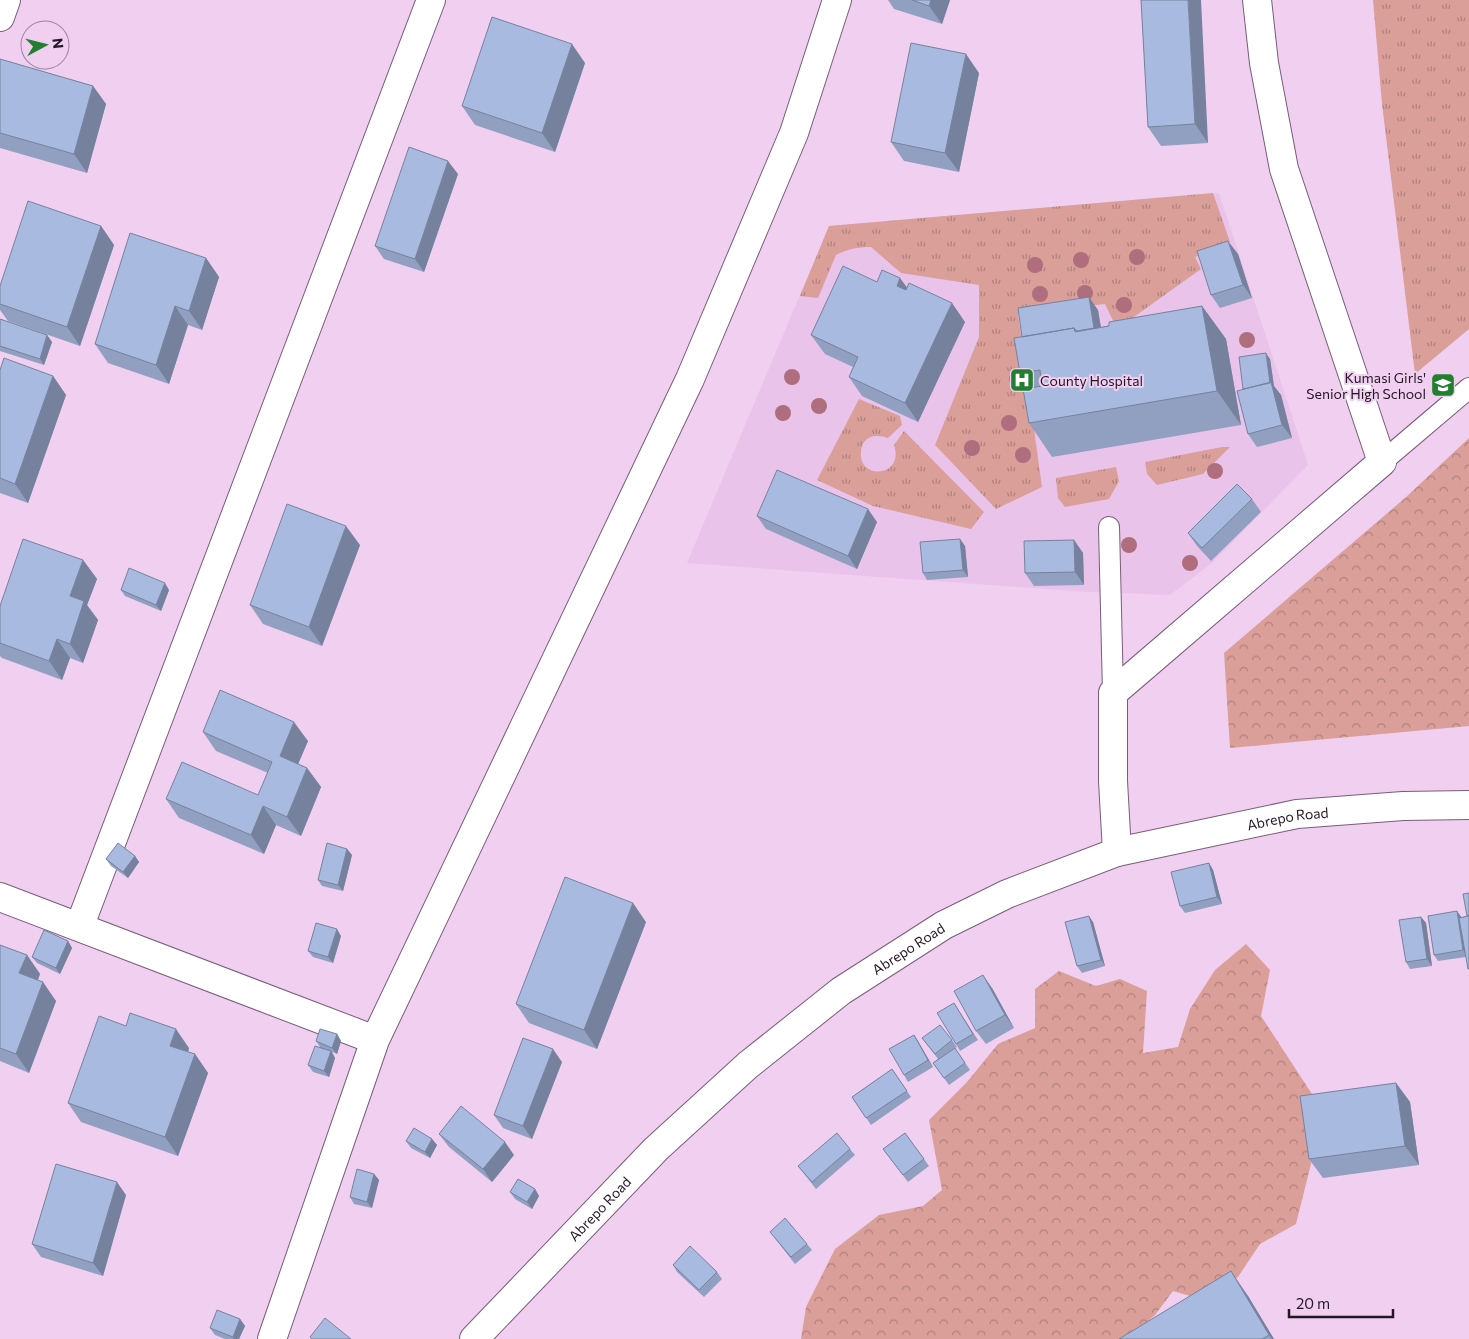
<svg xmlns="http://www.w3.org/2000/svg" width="1469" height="1339" viewBox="0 0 1469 1339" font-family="Commissioner,sans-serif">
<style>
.built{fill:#e9c3ea}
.grass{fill:url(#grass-tufts)}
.forest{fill:url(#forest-crowns)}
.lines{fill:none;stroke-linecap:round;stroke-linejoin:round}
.service-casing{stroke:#7a5d7a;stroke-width:22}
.minor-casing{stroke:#7a5d7a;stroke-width:30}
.secondary-casing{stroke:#7a5d7a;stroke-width:30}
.service{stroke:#fff;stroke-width:20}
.minor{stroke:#fff;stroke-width:28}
.secondary{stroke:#fff;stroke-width:28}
.tree{fill:#af6e7d}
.wall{fill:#91a0c1}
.shaded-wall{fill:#76829d}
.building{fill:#a9bae0;stroke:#76829d}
.labels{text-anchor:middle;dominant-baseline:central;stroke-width:4;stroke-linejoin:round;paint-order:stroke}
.poi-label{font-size:14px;fill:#231723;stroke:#f0cff0;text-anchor:end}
.street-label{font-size:14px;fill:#231723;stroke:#f0cff0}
</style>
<defs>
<pattern id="grass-tufts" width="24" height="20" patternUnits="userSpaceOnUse" patternTransform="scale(1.25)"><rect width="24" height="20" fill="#da9f99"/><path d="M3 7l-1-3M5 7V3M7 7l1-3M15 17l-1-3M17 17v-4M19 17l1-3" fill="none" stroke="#b0817c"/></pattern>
<pattern id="forest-crowns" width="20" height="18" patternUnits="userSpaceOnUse" patternTransform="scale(1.25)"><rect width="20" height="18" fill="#da9f99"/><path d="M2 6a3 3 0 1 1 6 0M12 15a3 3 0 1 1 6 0" fill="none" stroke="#b0817c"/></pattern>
</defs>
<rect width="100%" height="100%" fill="#f0cff0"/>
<!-- built -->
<path class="built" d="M1219,193L1308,465L1213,562L1170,595L1089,592L687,563L829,226Z"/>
<!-- grass -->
<path class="grass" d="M1373,0H1469V329L1415,374L1382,104Z
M1213,193L1230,242L1195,257L1201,269L1117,329L1105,304L1018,314L1042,487L996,509L935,445L979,337V285L901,273L871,247C858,247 848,249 836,255L818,298L800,296L829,226Z
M859,399L900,416L902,425L888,438C880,436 872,434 865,441C862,444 861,448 861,452C858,481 905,477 894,445L904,431L984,512L971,529L873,506L817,480Z
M1222,447H1230L1203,474L1157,485L1147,474L1145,462Z
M1116,467L1119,481L1109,499L1065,507L1058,498L1056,478Z"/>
<!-- forest -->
<path class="forest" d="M1469,438V726L1230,748L1224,653L1405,498Z
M1246,944L1270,970L1261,1016L1312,1094L1314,1152L1296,1224L1260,1244L1238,1277L1207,1301L1173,1291L1155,1315L1127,1339H801L806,1307L835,1249L879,1215L923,1206L942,1190L929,1120L967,1082L998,1044L1035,1028V989L1059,971L1096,986L1120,979L1147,991L1143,1053L1178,1047L1190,1009L1215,970Z"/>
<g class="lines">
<defs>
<path id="service" d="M1382,462L1469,388
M1109,527L1113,693"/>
<path id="minor" d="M0,17L6,0
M1117,852L1113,781V693L1382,462L1284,169L1264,63L1257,0
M0,897L375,1040
M80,925L431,0
M272,1339L375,1040L690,379L794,133L837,0"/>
<g id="secondary">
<path id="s1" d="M474,1339L656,1149L748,1065L841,991L944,925L1007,894L1117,852L1297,814L1403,806L1469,805"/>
</g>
</defs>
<!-- service casing -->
<use href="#service" class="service-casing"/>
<!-- minor casing -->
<use href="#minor" class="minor-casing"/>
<!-- secondary casing -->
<use href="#secondary" class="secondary-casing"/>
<!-- service -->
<use href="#service" class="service"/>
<!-- minor -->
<use href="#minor" class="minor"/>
<!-- secondary -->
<use href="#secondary" class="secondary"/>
</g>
<!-- trees -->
<g class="tree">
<circle cx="1137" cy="257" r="8"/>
<circle cx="1081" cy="260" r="8"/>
<circle cx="1035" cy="265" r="8"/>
<circle cx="1085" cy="293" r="8"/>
<circle cx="1040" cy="294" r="8"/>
<circle cx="1124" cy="305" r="8"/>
<circle cx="1247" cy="340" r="8"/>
<circle cx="792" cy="377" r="8"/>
<circle cx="1017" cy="379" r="8"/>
<circle cx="819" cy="406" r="8"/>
<circle cx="783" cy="413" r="8"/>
<circle cx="1009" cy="423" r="8"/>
<circle cx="972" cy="448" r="8"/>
<circle cx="1023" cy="455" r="8"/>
<circle cx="1215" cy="471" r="8"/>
<circle cx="1129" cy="545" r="8"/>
<circle cx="1190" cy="563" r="8"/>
</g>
<!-- wall -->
<path class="wall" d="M888,0H950L942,24L894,9Z
M1141,0L1208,143L1161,146L1148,127Z
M0,59L93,86L106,104L87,173L0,148Z
M585,63L555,152L475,125L462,106Z
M979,73L959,172L904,161L891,142Z
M458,174L424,272L384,259L375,246Z
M101,226L114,245L80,346L8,321L0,310V286Z
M1238,254L1252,298L1220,308L1211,295Z
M206,258L219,277L202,330L188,325L169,384L108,363L95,344Z
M877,282L907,288L965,322L918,422L862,396L849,377L853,367L825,354L811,335Z
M1202,306L1226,339L1241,425L1052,457L1029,423L1031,388L1020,373L1022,337L1098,310L1101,327Z
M0,319L47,335L52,342L44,365L0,351Z
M1270,359L1274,386L1281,395L1292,438L1257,447L1248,434L1243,389Z
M0,370L53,376L66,395L28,503L0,493Z
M1252,499L1261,512L1211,561L1197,546L1188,533Z
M757,516L877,522L857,569L766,529Z
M960,539L965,546L968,577L927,580L923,573Z
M1074,540L1083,553L1084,585L1034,586L1025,573Z
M360,545L322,646L263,624L250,605Z
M83,560L97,579L87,605L98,620L83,663L70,658L62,680L2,658L0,656V606Z
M121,590H169L161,611L125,596Z
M203,732L308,741L298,764L307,768L321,787L301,836L276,825L264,854L179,818L166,799L258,795L268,773L216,751Z
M347,849L352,855L343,891L322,886L318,880Z
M135,856L139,862L128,878L111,866L106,859Z
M1209,863L1213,870L1222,904L1185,913L1180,906Z
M1469,893V970L1468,969L1466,957L1438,961L1434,955L1462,917L1467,916Z
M1421,917L1426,923L1432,966L1410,969L1406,962Z
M646,922L597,1049L529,1023L516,1004Z
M1093,922L1105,966L1082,973L1077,966Z
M341,936L333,963L313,957L308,951Z
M68,941L72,948L60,974L37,963L32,957Z
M0,945L27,955L40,974L38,980L56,1001L29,1073L0,1061Z
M992,988L1014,1028L986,1044L976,1031Z
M954,1003L978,1040L960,1051L956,1044Z
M126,1026L189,1048L188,1052L195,1054L208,1073L178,1156L81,1122L68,1103Z
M337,1034L341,1041L337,1054L332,1052L335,1058L329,1077L313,1072L308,1065L320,1047L316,1041Z
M914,1035L933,1067L908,1082L904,1075Z
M922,1038L952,1040L957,1047L955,1048L970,1070L949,1085L933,1063L938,1059Z
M562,1062L532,1139L503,1128L494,1115Z
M892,1069L911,1097L871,1125L852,1097Z
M1396,1083L1410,1102L1419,1165L1323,1178L1309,1159Z
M905,1133L929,1166L908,1182L883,1149Z
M439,1134L514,1155L492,1182L449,1147Z
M432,1139L437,1145L430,1158L411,1148L406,1141Z
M850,1149L855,1155L816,1189L798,1166Z
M374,1174L379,1180L372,1208L354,1204L350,1197Z
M535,1189L539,1196L532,1209L515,1199L510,1192Z
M126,1195L103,1276L41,1257L32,1244Z
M770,1232L807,1244L812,1250L795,1264Z
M673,1265L717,1272L722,1279L704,1297L677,1272Z
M1248,1296L1274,1339H1119Z
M240,1319L245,1326L239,1339H225L215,1335L210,1328Z"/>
<!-- shaded-wall -->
<path class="shaded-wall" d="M931,0H950L942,24L929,6Z
M1188,0H1201L1208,143L1195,124Z
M572,44L585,63L555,152L542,133Z
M966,54L979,73L959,172L945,153Z
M93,86L106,104L87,173L74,154Z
M448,161L458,174L424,272L415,259Z
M101,226L114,245L80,346L67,327Z
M1228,241L1238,254L1252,298L1243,285Z
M206,258L219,277L202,330L189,311Z
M900,278L914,297L897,286Z
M1089,297L1098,310L1105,354L1096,341Z
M952,303L965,322L918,422L905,403Z
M175,306L188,325L169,384L156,365Z
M1202,306L1226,339L1241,425L1217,391Z
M47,335L52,342L44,365L40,359Z
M1266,353L1270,359L1274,386L1281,395L1292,438L1282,425L1271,390Z
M53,376L66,395L28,503L15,484Z
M868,509L877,522L857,569L848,556Z
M346,526L360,545L322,646L309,627Z
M960,539L965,546L968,577L963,570Z
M1074,540L1083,553L1084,585L1075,572Z
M83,560L97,579L87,605L98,620L83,663L70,644V596Z
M165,583L169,590L161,611L156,605Z
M57,639L70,658L62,680L49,661Z
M294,722L308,741L293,776L280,756Z
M307,768L321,787L301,836L287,817Z
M263,806L276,825L264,854L251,835Z
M347,849L352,855L343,891L338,885Z
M135,856L139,862L128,878L123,872Z
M1209,863L1213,870L1222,904L1217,897Z
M633,903L646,922L597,1049L584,1030Z
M1457,911L1462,918L1468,956L1463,950Z
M1089,916L1093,922L1105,966L1101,960Z
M1421,917L1426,923L1432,966L1427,959Z
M337,929L341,936L333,963L328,957Z
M68,941L72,948L60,974L56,968Z
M27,955L40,974L33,992L19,973Z
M983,975L992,988L1014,1028L1005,1015Z
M43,982L56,1001L29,1073L16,1054Z
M176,1029L189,1048L184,1065L170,1046Z
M337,1034L341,1041L337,1054L332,1048Z
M914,1035L918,1041L933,1067L928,1060Z
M553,1049L562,1062L532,1139L523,1126Z
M331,1051L335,1058L329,1077L324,1071Z
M195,1054L208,1073L178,1156L165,1137Z
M1396,1083L1410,1102L1419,1165L1405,1146Z
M432,1139L437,1145L430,1158L425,1152Z
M505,1142L514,1155L492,1182L483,1169Z
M374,1174L379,1180L372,1208L367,1202Z
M117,1182L126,1195L103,1276L93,1263Z
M535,1189L539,1196L532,1209L527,1202Z
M1231,1271L1248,1296L1274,1339H1272L1269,1335Z
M240,1319L245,1326L239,1339H234L233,1337Z"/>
<!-- building -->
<path class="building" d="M912,0H931L929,6Z
M1141,0H1188L1195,124L1148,127Z
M492,17L572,44L542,133L462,106Z
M911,43L966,54L945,153L891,142Z
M0,59L93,86L74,154L0,133Z
M409,147L448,161L415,259L375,246Z
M28,201L101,226L67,327L0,304V286Z
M130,233L206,258L189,311L175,306L156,365L95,344Z
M1228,241L1243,285L1211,295L1197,251Z
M843,266L877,282L882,270L900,278L897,286L906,290L909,283L952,303L905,403L849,377L858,357L811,335Z
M1089,297L1094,328L1077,331L1074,328L1022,337L1018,308Z
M1202,306L1217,391L1029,423L1023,389L1042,386L1040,370L1020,373L1014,338L1074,328L1075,332L1109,326V322Z
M0,319L47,335L40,359L0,346Z
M1266,353L1270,383L1243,389L1239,357Z
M4,358L53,376L15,484L0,478V370Z
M1271,382L1282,425L1248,434L1237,391Z
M777,470L868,509L848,556L757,516Z
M1237,484L1252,499L1202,548L1188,533Z
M287,504L346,526L309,627L250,605Z
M23,539L83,560L70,596L84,601L70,644L57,639L49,661L0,643V606Z
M960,539L963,570L923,573L920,542Z
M1074,540L1075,572L1025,573L1024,541Z
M129,568L165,583L156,605L121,590Z
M220,690L294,722L280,756L307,768L287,817L263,806L251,835L166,799L182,762L258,795L272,762L203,732Z
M118,843L135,856L123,872L106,859Z
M327,843L347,849L338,885L318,880Z
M1209,863L1217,897L1180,906L1171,872Z
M565,877L633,903L584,1030L516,1004Z
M1469,893V915L1467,916L1463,894Z
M1457,911L1463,950L1434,955L1428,916Z
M1089,916L1101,960L1077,966L1065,922Z
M1469,916V968L1468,969L1459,918Z
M1421,917L1427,959L1406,962L1399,920Z
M316,923L337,929L328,957L308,951Z
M44,930L68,941L56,968L32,957Z
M0,945L27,955L19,973L43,982L16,1054L0,1048Z
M983,975L1005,1015L976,1031L954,991Z
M954,1003L973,1034L956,1044L937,1013Z
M130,1013L176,1029L170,1046L195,1054L165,1137L68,1103L99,1016L126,1026Z
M940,1025L952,1040L935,1054L922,1038Z
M320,1029L337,1034L332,1048L316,1041Z
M914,1035L928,1060L904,1075L889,1049Z
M523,1038L553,1049L523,1126L494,1115Z
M315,1046L331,1051L324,1071L308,1065Z
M955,1048L965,1063L944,1078L933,1063Z
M892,1069L907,1091L866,1118L852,1097Z
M1396,1083L1405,1146L1309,1159L1300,1096Z
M461,1106L505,1142L483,1169L439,1134Z
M414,1128L432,1139L425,1152L406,1141Z
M837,1133L850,1149L812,1182L798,1166Z
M905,1133L924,1159L903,1175L883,1149Z
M56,1164L117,1182L93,1263L32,1244Z
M357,1169L374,1174L367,1202L350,1197Z
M518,1179L535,1189L527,1202L510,1192Z
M785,1218L807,1244L791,1257L770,1232Z
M690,1246L717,1272L699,1290L673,1265Z
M1231,1271L1269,1335L1262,1339H1119Z
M217,1310L240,1319L233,1337L210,1328Z
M325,1318L351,1339H312L310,1337Z"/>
<!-- icons -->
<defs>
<symbol id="hospital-square" viewBox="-11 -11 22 22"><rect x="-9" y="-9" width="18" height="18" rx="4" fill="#227f30" stroke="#f0cff0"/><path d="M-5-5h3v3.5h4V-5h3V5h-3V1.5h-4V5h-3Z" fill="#fff"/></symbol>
<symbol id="school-square" viewBox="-11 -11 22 22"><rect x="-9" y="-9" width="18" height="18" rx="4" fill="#227f30" stroke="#f0cff0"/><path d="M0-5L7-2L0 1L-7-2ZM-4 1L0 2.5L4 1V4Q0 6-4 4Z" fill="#fff"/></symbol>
</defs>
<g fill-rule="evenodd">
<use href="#hospital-square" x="1008" y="366" width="28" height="28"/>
<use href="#school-square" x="1429" y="371" width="28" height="28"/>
</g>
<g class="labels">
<!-- poi labels -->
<g class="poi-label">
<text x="1426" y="377">Kumasi Girls'<tspan x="1426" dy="16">Senior High School</tspan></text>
<text x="1040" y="380" text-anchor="start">County Hospital</text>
</g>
<!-- street labels -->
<g class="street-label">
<text stroke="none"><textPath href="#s1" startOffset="991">Abrepo Road</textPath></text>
<text stroke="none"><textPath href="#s1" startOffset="586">Abrepo Road</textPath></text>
<text stroke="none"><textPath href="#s1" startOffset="181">Abrepo Road</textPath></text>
</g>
</g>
<!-- north arrow -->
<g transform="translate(45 45) rotate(83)"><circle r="24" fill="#f0cff0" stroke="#9e859e"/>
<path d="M0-4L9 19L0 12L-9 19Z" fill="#227f30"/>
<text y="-8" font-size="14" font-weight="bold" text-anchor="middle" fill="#231723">N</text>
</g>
<!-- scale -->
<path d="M1289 1309v8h104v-8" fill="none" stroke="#231723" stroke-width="2.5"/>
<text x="1296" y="1309" font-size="15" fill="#231723" stroke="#f0cff0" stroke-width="4" paint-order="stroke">20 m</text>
</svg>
